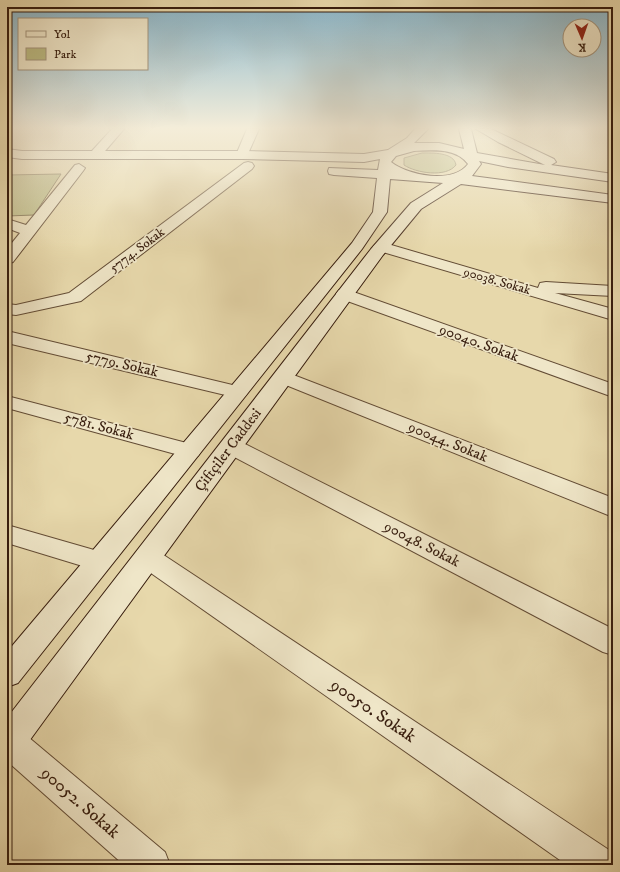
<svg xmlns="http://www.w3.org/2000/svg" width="620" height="872" viewBox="0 0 620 872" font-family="'IM FELL DW Pica',serif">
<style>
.green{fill:#bcbc84;stroke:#7a6c49}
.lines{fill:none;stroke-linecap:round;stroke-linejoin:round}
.street-casing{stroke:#634c35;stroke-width:2}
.secondary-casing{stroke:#371d0e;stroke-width:2}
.street{fill:#efe6c8;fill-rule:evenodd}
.secondary{fill:#efe6c8;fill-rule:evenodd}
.labels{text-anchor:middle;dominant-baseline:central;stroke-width:3.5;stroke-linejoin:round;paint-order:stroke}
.far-street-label{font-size:13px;fill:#371d0e;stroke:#efe6c8}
.street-label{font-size:15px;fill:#371d0e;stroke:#efe6c8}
.near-street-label{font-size:18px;fill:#371d0e;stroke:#efe6c8}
</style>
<rect width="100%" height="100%" fill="#e7d8ab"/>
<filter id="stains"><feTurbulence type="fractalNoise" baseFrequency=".005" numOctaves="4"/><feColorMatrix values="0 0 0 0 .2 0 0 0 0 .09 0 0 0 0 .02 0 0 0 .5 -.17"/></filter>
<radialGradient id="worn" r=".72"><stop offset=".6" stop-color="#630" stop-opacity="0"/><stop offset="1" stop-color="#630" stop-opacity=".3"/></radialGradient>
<!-- green -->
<path class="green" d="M422,153C432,153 454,152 456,165C446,178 416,173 404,165V158Z
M61,174L34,215L7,216V175Z"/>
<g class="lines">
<defs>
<path id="street" d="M112,129H124L99,158H91L89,155L91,152Z
M247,129H259L246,158H238L236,155Z
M248,162L252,163L254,166L252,169L81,301L16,315L7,314V304L16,305L69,293L244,163Z
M79,164L85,168L83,171L13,262L7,264V249L20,233L7,228V219L26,225L75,165Z
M381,242L538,288L540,283L546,282L613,286V296L555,293L613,309V320L376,250L373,247L376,244Z
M345,289L613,384V397L339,298L336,294L339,290Z
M7,331L245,388L248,392L245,396L238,398L7,343Z
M283,371L613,498V517L276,381L273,377L276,373Z
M7,396L198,446L201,451L198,456L190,458L7,408Z
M231,439L239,441L613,629V655L603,652L223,451L220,446L223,441Z
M7,525L108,554L112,561L108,568L99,571L7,543Z
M147,547L156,550L612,852L613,865H567L138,564L134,557L138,550Z
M9,726L21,731L165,852L170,865H124L7,761V727Z"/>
<path id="secondary" d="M415,129H428L414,143H439L464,149L459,129H471L477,153L545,165L498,142L476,129H491L554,159L556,162L551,165L613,174V182L508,167L479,161L481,164L472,176L613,195V203L461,184L421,209L383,255L19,755L7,760V718L371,249L411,203L443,183L390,179L387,212L362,249L18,683L7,687V652L352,243L373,212L377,178L334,175L329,174L328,171L329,168L378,170L380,159L364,162L242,159H22L7,157V149L22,151H242L364,154L388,150L407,138ZM414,151C433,150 456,148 468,164C453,184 409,176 391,162L396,156Z"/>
</defs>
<!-- street casing -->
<use href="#street" class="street-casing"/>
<!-- secondary casing -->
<use href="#secondary" class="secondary-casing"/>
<!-- street -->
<use href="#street" class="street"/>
<!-- secondary -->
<use href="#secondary" class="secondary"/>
</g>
<!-- sky -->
<linearGradient id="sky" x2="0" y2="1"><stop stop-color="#88b7cd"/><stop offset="0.51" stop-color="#f4edd9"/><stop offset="1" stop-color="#f4edd9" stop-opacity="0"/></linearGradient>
<rect width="620" height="251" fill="url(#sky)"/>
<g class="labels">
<!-- far-street labels -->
<g class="far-street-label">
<text transform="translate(137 250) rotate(-37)">5774. Sokak</text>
<text transform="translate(497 281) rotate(16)">90038. Sokak</text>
</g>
<!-- street labels -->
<g class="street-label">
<text transform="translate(479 343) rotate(20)">90040. Sokak</text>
<text transform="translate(122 364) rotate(13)">5779. Sokak</text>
<text transform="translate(99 426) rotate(15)">5781. Sokak</text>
<text transform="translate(448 442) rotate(22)">90044. Sokak</text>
<text transform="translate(228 450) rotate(-53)">Çiftçiler Caddesi</text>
<text transform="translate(422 544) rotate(27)">90048. Sokak</text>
</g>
<!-- near-street labels -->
<g class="near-street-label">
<text transform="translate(373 711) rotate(34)">90050. Sokak</text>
<text transform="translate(80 803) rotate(41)">90052. Sokak</text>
</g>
</g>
<!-- margin -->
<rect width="620" height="872" fill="none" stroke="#e7d8ab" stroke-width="24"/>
<rect x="8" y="8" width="604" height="856" fill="none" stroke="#371d0e" stroke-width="2"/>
<rect x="12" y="12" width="596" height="848" fill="none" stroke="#371d0e"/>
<!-- legend -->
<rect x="18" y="18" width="130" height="52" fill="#efe6c8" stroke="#a5967e"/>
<rect x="26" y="31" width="20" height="6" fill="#efe6c8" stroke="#a5967e"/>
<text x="54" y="38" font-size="12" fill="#371d0e">Yol</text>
<rect x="26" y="48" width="20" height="12" fill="#bcbc84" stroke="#a5967e"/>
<text x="54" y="58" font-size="12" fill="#371d0e">Park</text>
<!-- north arrow -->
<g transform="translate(582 38) rotate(178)"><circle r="19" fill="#efe6c8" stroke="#a5967e"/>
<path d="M0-3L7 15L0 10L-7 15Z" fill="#8f2418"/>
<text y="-6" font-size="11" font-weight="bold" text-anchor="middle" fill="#371d0e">K</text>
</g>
<rect width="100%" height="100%" filter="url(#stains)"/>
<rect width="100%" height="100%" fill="url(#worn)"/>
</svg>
